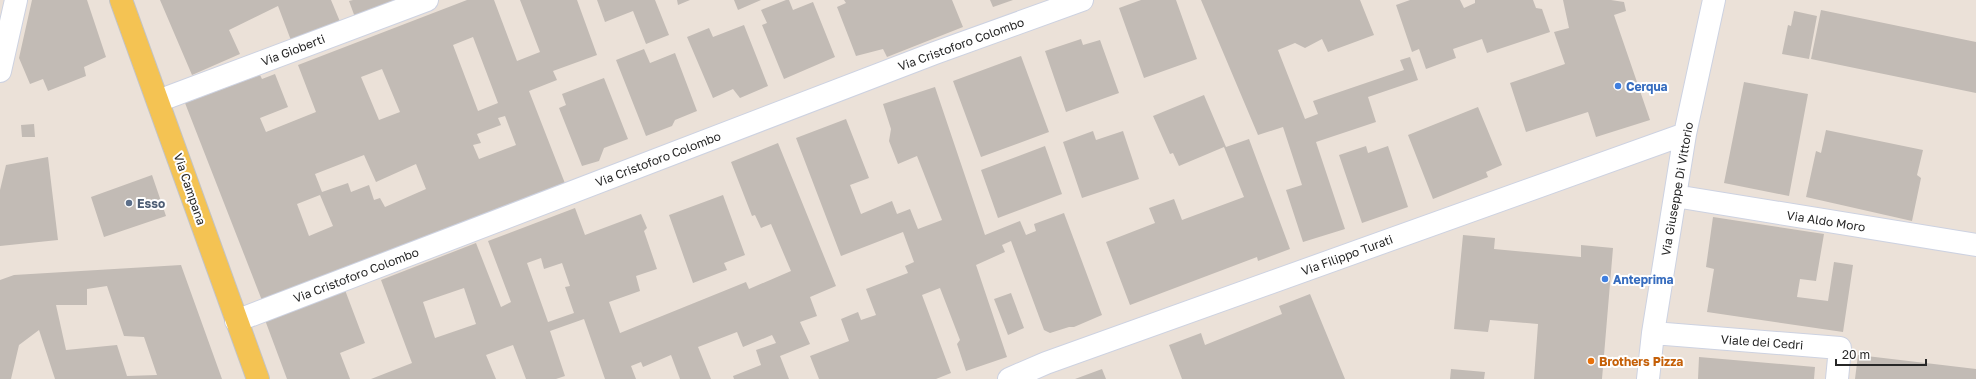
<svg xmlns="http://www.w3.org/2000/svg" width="1976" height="379" viewBox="0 0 1976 379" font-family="'Golos Text',sans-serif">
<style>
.building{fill:#c2bbb5;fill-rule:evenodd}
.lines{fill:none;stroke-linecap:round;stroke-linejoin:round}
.minor-casing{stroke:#cdd2e1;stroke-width:24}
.major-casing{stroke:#c3c3c3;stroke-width:24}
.minor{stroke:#fff;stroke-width:22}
.major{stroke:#f4c353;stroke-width:22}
.shop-dot{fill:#3f7fe0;stroke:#fff;stroke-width:1.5}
.service-dot{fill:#5c6f8a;stroke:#fff;stroke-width:1.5}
.food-dot{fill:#e8710a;stroke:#fff;stroke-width:1.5}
.labels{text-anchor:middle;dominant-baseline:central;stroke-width:4;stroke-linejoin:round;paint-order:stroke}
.street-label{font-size:12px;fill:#272727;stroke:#fff}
.shop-label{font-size:12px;font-weight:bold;fill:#366cbe;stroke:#fff;text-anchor:start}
.service-label{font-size:12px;font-weight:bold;fill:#4e5e75;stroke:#fff;text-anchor:start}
.food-label{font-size:12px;font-weight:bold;fill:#c56008;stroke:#fff;text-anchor:start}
</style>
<rect width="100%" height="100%" fill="#ebe1d8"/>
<!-- building -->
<path class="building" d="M32,0H87L106,57L84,67L86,76L48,91L43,79L30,84L19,58Z
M160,0H331L341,24L292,43L278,6L229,30L240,54L192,75Z
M353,0H400L356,20L349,1Z
M467,0H494L517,61L540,52L520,0H577L597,55L553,71L557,80L529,91L566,186L263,303L185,103L260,75L262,79L275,74L288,107L260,118L266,132L316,112L298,65ZM473,37L498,103L478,111L453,45ZM382,69L400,112L379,120L361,77ZM505,116L516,145L479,159L473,145L481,143L477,134L501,125L498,118ZM364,155L376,182L416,164L426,189L385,207L380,198L374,200L369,185L351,192L348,183L322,192L315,174ZM320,195L333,226L309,236L297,204Z
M597,0H655L669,35L646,44L633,11L605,22Z
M677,0H690L678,5Z
M734,0H761L738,10Z
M786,0H789L793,10L813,2L835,57L784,79L762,25L767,23L761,10Z
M844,0H952L963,27L887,57L883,49L856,56L837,7L846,3Z
M990,0H1013L993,7Z
M1141,0H1176L1197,59L1144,78L1119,8Z
M1201,0H1360L1374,35L1328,52L1322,39L1305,48L1295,43L1278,50L1305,119L1318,114L1313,101L1404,70L1400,60L1410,57L1418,80L1368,97L1376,122L1316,142L1345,229L1303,242L1286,190L1302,185L1283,127L1258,135Z
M1410,0H1460L1464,8L1475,3V0H1533L1536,8L1542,9L1550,32L1487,53L1482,39L1453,49L1456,58L1426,69L1419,49L1412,52L1396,5Z
M1563,0H1611L1624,2L1626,11L1614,15L1650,120L1596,137L1588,112L1526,132L1510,83L1565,64L1554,32L1569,28Z
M1821,10L1976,42V93L1811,59Z
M1794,11L1817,16L1809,59L1782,54L1788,25L1791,26Z
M744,25L768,86L740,98L733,89L713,98L687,37L709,28L713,37Z
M1081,39L1083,45L1100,40L1119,93L1066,112L1045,51Z
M644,49L650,63L675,53L697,111L675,120L672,126L646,136L616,60Z
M1021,56L1049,132L981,157L953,81Z
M604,78L628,139L604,148L599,161L582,166L559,108L566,105L562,94Z
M1744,82L1808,94L1789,196L1724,183Z
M935,87L985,235L1020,221L1026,235L1036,231L1034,224L1064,213L1102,315L1074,327H1069L1050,333L1044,330L1011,241L1002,245L1005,252L976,265L1007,357L966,371L957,344L960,340L940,288L922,295L951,373L936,379H819L810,356L849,341L841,319L858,312L861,320L876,315L866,289L908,273L905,266L914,262L903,232L841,256L796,138L846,119L869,178L850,185L861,214L892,201L897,214L910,209L918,229L942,220L917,156L898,164L889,141L891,129L883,104Z
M1204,95L1226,147L1249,139L1290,249L1258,261L1257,257L1130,305L1106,242L1155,223L1149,208L1174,199L1182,220L1244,197L1224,147L1179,166L1173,153L1170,154L1153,116Z
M1478,107L1502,165L1486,172L1488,177L1433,199L1408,135Z
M34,124L35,137H22L21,125Z
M1826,130L1923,150L1917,175L1921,178L1912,221L1806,197L1816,151L1821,153Z
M1093,131L1096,140L1123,131L1139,179L1082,198L1063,142Z
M778,143L836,286L810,297L817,316L800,322L810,344L780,356L789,379H734L733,376L761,365L756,350L776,343L772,335L743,347L737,332L698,347L711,379H680L671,355L643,367L641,362L631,366L636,379H605L584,319L550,331L565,376L556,379H526L513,345L486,355L496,379H371L412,363L381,280L476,243L501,307L511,302L488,241L575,208L585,235L641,214L647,228L644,231L657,269L636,276L640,291L609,302L620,333L746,282L749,289L791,271L771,224L761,228L755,215L752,216L731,162ZM541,258L544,269L562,263L570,286L565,287L574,313L548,322L527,263ZM464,288L476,324L435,338L423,302Z
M1045,146L1062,194L998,218L981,170Z
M1366,146L1368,153L1388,146L1408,207L1362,223L1339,155Z
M48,157L58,240L0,246V190L6,165Z
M152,175L166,216L104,237L91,197Z
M723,195L745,255L724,263L727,270L693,283L669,215Z
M1713,217L1824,234L1816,281L1800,279L1797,297L1828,301L1834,262L1853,265L1843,332L1707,312L1714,269L1706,267Z
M1463,235L1495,238L1494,249L1581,257V245L1613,248L1602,379H1534L1538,324L1490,320L1488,332L1454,329Z
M181,265L222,379H55L39,330L19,345L11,379H0V280L14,275ZM107,286L124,336L144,337L157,375L127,376L117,345L66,350L56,305H87V289Z
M345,290L365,343L340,353L350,379H287L265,320Z
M1011,293L1024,328L1008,335L994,299Z
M1310,294L1345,379H1182L1169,345L1201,333L1205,345L1282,314L1279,306Z
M1858,355L1976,369V379H1855Z
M1699,357L1815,367L1814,379H1698Z
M1102,369L1106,379H1075Z
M1451,369L1485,372L1484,379H1450Z"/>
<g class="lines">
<defs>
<path id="minor" d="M0,71L16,0
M158,101L427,0
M1675,196L1976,245
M236,321L935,53L1082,0
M1653,333L1840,348L1837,379
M1009,379L1046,363L1685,134
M1648,379L1653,333L1685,134L1714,0"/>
<path id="major" d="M121,0L258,379"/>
</defs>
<!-- minor casing -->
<use href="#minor" class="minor-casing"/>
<!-- major casing -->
<use href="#major" class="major-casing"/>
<!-- minor -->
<use href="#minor" class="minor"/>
<!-- major -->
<use href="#major" class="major"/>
</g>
<!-- markers -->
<g class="shop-dot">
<circle cx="1618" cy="86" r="4"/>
<circle cx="1605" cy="279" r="4"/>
</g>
<circle class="service-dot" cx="129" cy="203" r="4"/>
<circle class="food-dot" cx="1591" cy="361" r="4"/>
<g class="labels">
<!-- street labels -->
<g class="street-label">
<text transform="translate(961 44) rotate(-20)">Via Cristoforo Colombo</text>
<text transform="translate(293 50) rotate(-21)">Via Gioberti</text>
<text transform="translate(658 159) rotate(-21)">Via Cristoforo Colombo</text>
<text transform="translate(190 189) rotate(71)">Via Campana</text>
<text transform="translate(1677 189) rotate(-80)">Via Giuseppe Di Vittorio</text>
<text transform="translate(1826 221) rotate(9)">Via Aldo Moro</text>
<text transform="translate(1347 255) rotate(-20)">Via Filippo Turati</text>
<text transform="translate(356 275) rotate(-21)">Via Cristoforo Colombo</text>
<text transform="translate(1762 342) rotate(4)">Viale dei Cedri</text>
</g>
<!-- shop labels -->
<g class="shop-label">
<text x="1626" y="86">Cerqua</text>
<text x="1613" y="279">Anteprima</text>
</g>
<!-- service labels -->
<g class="service-label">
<text x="137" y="203">Esso</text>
</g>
<!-- food labels -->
<g class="food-label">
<text x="1599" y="361">Brothers Pizza</text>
</g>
</g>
<!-- scale -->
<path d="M1836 359v6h90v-6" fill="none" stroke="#272727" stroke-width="2"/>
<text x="1842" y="359" font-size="12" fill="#272727" stroke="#ffffff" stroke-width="3" paint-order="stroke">20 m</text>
</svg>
